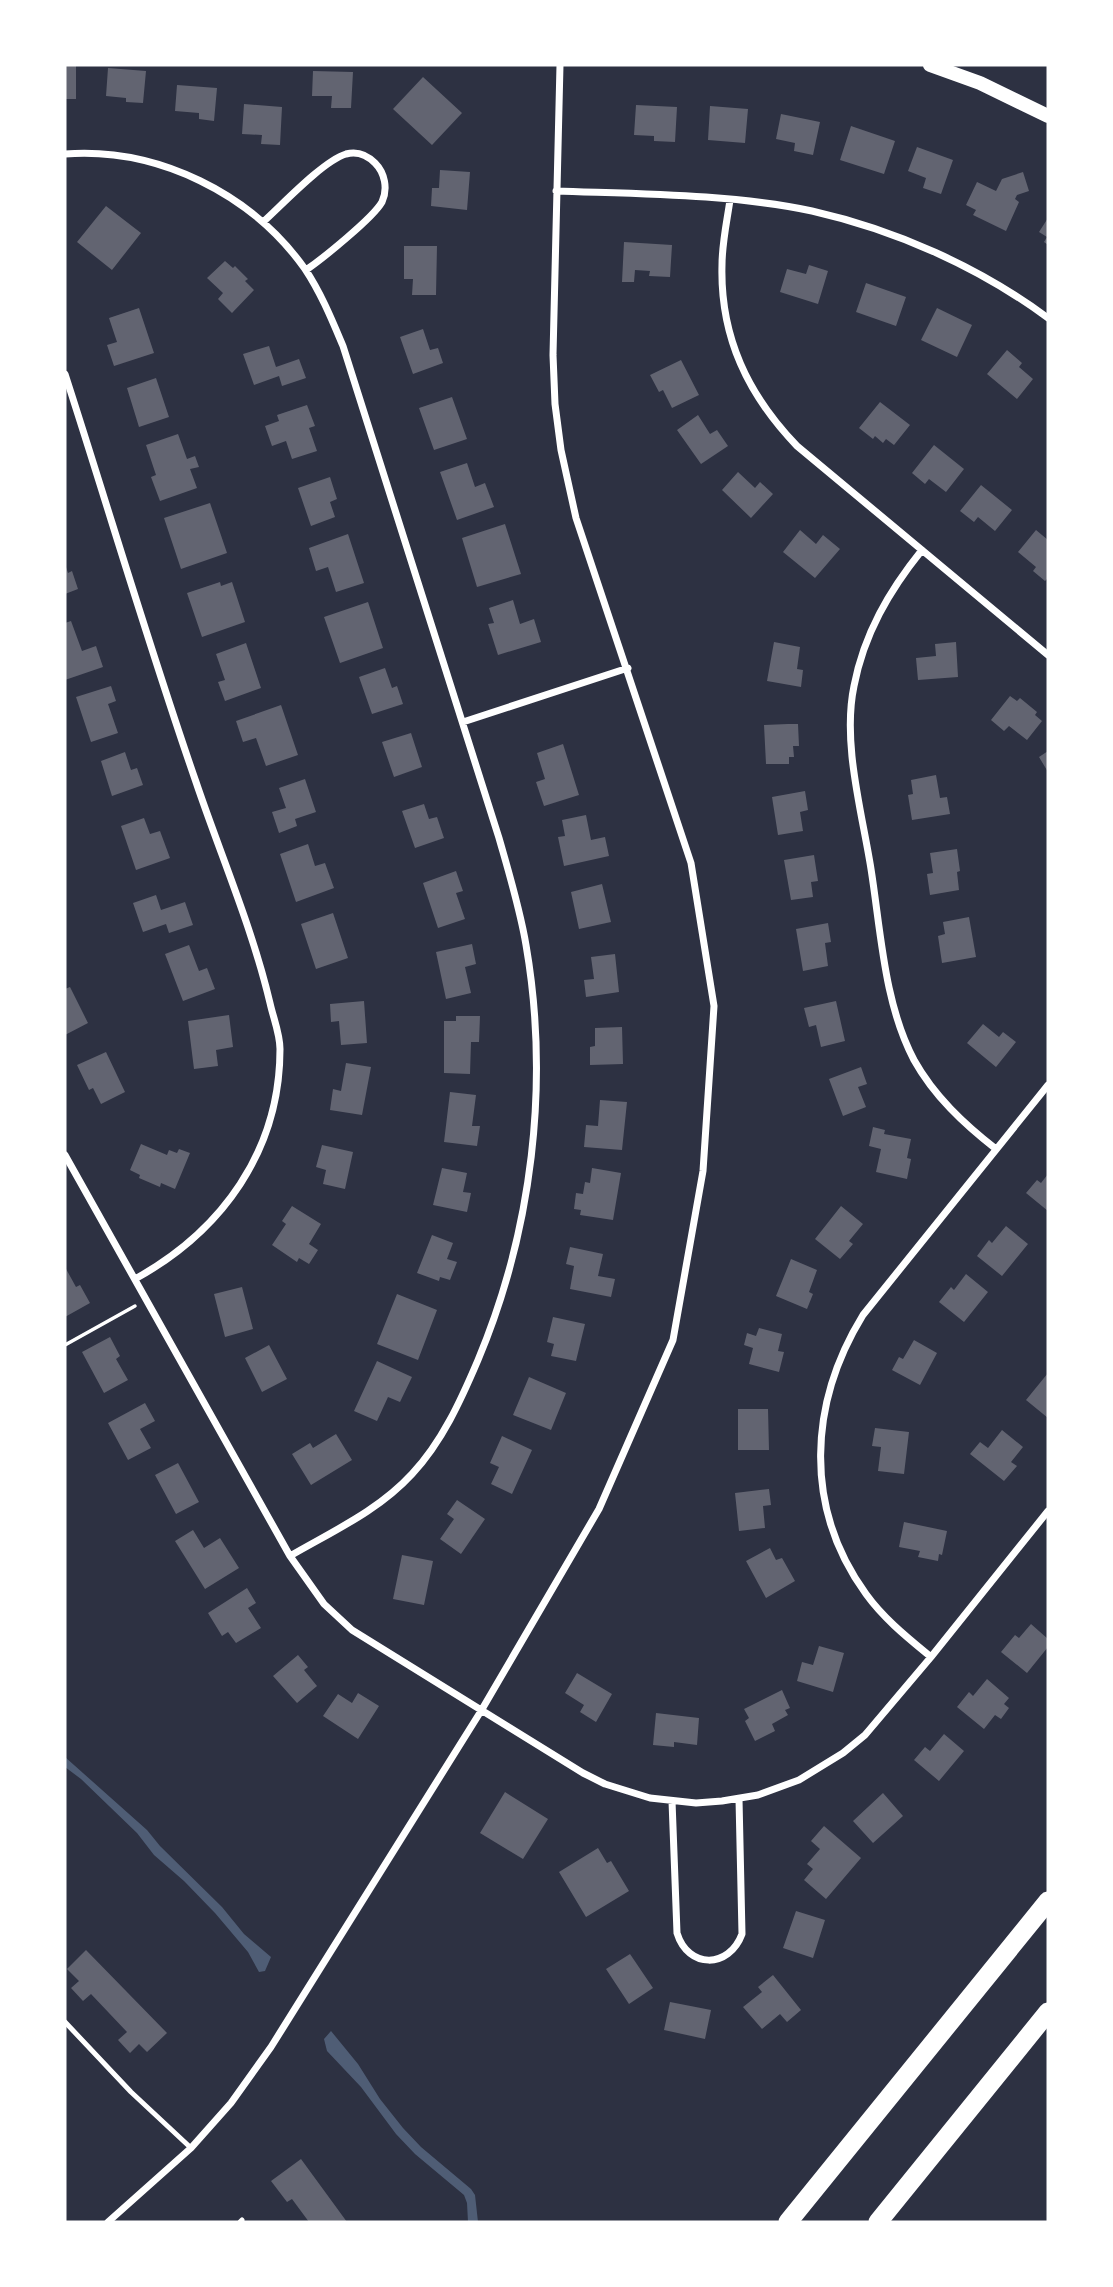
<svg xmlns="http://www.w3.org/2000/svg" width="1113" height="2287" viewBox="0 0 1113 2287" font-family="Cabin,sans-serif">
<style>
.water{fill:#4f5d75}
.building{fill:#626471}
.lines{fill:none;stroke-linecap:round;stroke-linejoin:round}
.path{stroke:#fff;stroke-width:3.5}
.service{stroke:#fff;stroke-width:5}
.minor{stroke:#fff;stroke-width:7}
.secondary{stroke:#fff;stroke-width:14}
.motorway{stroke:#fff;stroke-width:19}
</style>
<rect width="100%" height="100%" fill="#2d3142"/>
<!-- water -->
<path class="water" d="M65,1757L147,1830L160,1846L222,1907L244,1934L271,1957L265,1971L259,1972L248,1952L215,1913L184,1881L154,1855L137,1833L81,1779L65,1767Z
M331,2031L358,2064L380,2099L403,2128L421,2147L471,2189L475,2195L478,2222H468L467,2203L464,2195L415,2154L396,2134L361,2087L327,2051L324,2039Z"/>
<!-- building -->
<path class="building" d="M65,65H76V99H65Z
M108,68L146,71L143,103L126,102V98L106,96Z
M313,71L353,72L351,108H331L332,96H312Z
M423,77L462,113L432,145L393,109Z
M177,85L217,88L214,121L199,119V113L175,111Z
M244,104L282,107L280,145L261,144L262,135L242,134Z
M636,105L677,107L675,142L654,141V136L634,135Z
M710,106L748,109L745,143L708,140Z
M781,114L820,122L813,155L794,151L795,143L776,139Z
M851,126L895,141L884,174L840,160Z
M917,147L953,160L941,194L923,188L926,178L908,171Z
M440,170L470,172L467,210L431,206L432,188H439Z
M1023,172L1029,191L1017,195L1015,199L1019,202L1006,231L973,215L976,210L966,205L977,182L996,191L1002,179Z
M106,206L141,233L112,270L77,242Z
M1048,218V245L1044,242L1047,237L1039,232Z
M624,242L672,245L670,277L649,276L650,271L635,270L634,282H622Z
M404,246H437L436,295H412L413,279H404Z
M225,261L233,268L235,266L248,279L245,281L254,290L232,313L218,299L223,293L207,278Z
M809,265L828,271L818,304L780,292L787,269L806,274Z
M866,283L906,297L896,326L856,312Z
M139,308L154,353L114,366L107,345L117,342L109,318Z
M937,308L972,325L957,357L921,340Z
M423,329L430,350L438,348L443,363L413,374L400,337Z
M269,346L276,367L299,359L306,378L282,386L279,376L254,385L243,354Z
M1007,350L1022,363L1019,367L1033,379L1017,399L987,374Z
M681,360L699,395L672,408L663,390L659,392L650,375Z
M156,378L169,417L139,427L127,388Z
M452,397L467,439L434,450L419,408Z
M880,402L910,425L894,445L886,439L883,443L875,436L873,439L859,428Z
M307,405L315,426L309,428L317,451L292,459L286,441L272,446L265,426L279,421L277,415Z
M698,415L710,434L717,430L728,446L701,464L677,430Z
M178,434L187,459L195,456L199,467L190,469L197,488L160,501L151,477L156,475L146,445Z
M934,445L964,469L946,492L929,479L925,484L912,473Z
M467,463L475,487L485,483L494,507L457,520L440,472Z
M738,472L755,488L760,482L773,494L751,518L722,490Z
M330,477L337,499L330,502L335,517L311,526L298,488Z
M981,485L1012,510L995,531L978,517L974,522L960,511Z
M210,503L227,553L181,569L164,518Z
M505,524L521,574L477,587L462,538Z
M800,530L816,544L823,535L840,549L815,578L783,552Z
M1036,530L1048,540V578L1045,581L1033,571L1036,567L1018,552Z
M348,534L364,583L336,592L328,567L316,571L309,548Z
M65,564L68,573L72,571L78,589L65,594Z
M220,582L221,586L232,582L245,622L202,637L187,593Z
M513,600L520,624L534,619L541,642L498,655L488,624L494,623L489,608Z
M368,602L383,648L340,663L324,617Z
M71,621L82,651L96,646L103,667L65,680V623Z
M774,642L800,647L797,669L803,670L801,687L767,681Z
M956,642L958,677L918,680L916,658L936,656L935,644Z
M246,643L261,688L225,701L218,682L225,680L216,654Z
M385,668L392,688L397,686L403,704L372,714L359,677Z
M111,686L116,701L108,704L118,733L91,742L76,697Z
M1010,696L1017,701L1020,698L1037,712L1035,715L1042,721L1027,740L1009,726L1004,731L991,720Z
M281,705L298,755L266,766L256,738L243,742L236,721Z
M788,724H798L799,746H793L794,757H789V764H766L764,725Z
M411,733L422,767L394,777L382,742Z
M563,744L579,795L544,806L536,782L545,779L537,753Z
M1048,751V772L1039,757Z
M125,752L131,770L137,768L143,785L112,796L101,761Z
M936,775L940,798L947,797L950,814L912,820L908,795L913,794L911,780Z
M305,779L316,812L295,819L297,826L279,833L272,812L286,808L279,788Z
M805,791L808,810L800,812L803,831L778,835L772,797Z
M424,804L429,819L437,817L444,838L415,848L402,811Z
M586,815L591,840L605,837L609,856L564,866L558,837L565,836L562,820Z
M144,818L150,834L160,831L170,858L136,870L121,826Z
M308,844L315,866L325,863L334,888L296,902L280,854Z
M957,849L960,871L957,872L959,890L930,895L927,874L933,873L930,853Z
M814,855L818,881L811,882L813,897L791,900L784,860Z
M456,871L463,891L456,893L465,919L438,928L423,883Z
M602,884L611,922L579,929L571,892Z
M156,895L161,910L185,902L193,925L169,933L166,924L143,932L133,903Z
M333,913L348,958L316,969L301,924Z
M969,917L976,957L942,963L938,936L945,934L943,922Z
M828,923L831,942L825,943L828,966L803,971L796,929Z
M472,944L476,964L465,967L471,993L446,999L436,952Z
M189,945L199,971L207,968L215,989L183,1001L165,954Z
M615,954L619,992L586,997L584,980L594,979L591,957Z
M70,987L88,1023L65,1035V989Z
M364,1001L367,1043L341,1045L339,1021L331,1022L330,1004Z
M836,1001L845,1041L821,1047L816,1025L809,1027L804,1008Z
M229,1015L233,1047L216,1050L218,1066L194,1069L188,1021Z
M456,1016H480L479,1042H471L470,1074L444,1073V1021H456Z
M983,1024L999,1037L1003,1032L1016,1042L996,1067L967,1043Z
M622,1027L623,1064L590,1065V1047L595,1046V1028Z
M106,1052L125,1092L101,1104L93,1088L89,1090L77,1065Z
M346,1063L371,1067L362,1115L330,1110L333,1089L341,1091Z
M861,1067L867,1084L858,1087L866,1107L843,1116L829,1079Z
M450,1092L476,1095L472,1126H480L477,1146L444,1142Z
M600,1100L627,1102L622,1150L584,1147L586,1125L598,1126Z
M873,1127L885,1130L884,1134L911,1139L907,1158L911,1159L907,1179L876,1172L881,1149L869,1146Z
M141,1144L167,1155L169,1150L177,1153L179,1149L190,1153L175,1189L161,1183L160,1187L139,1178L140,1175L130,1170Z
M322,1145L353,1152L345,1189L323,1184L326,1170L316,1167Z
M442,1168L467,1173L463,1192L471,1193L467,1212L433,1205Z
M592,1168L621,1173L613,1220L580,1215L581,1210L574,1209L576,1193L583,1194L585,1182L590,1183Z
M1048,1174V1211L1026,1193L1037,1180L1041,1183Z
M292,1206L321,1224L309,1244L318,1250L309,1264L299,1258L297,1262L272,1245L286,1224L282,1221Z
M841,1206L863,1224L849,1241L853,1244L840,1259L815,1239Z
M1006,1226L1028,1244L1002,1276L977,1256L989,1240L992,1243Z
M432,1235L453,1243L447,1259L457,1262L450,1280L440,1277L439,1281L417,1273Z
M570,1247L603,1254L598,1276L615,1279L611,1297L570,1289L574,1266L566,1264Z
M791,1259L817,1270L809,1292L813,1294L807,1309L776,1296Z
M65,1267L76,1287L80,1285L90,1303L65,1317Z
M966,1274L988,1292L964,1322L939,1302L951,1287L954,1290Z
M242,1287L253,1329L225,1337L214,1294Z
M397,1294L437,1310L418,1360L377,1344Z
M553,1317L585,1324L576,1361L551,1356L554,1344L547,1342Z
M759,1328L782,1334L778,1351L784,1352L779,1372L749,1364L753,1348L744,1345L747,1333L756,1336Z
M110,1337L120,1356L116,1359L128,1380L104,1393L82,1352Z
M914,1340L937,1353L920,1385L892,1370L899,1357L903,1359Z
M269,1345L287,1379L262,1392L245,1358Z
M377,1361L412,1377L400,1402L388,1397L377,1421L354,1411Z
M1048,1373V1418L1026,1400Z
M529,1377L566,1393L551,1430L513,1415Z
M145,1403L155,1421L140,1429L151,1448L128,1460L108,1423Z
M738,1409H768L769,1450H738Z
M875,1428L909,1432L904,1474L878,1471L881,1447L872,1446Z
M1002,1430L1023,1447L1011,1462L1017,1466L1004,1481L970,1454L980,1442L988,1448Z
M336,1434L352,1460L311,1485L292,1454L310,1443L313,1448Z
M502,1436L532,1450L512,1494L491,1484L499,1467L490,1463Z
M178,1463L199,1502L176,1514L155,1475Z
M769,1489L771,1505L763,1506L765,1528L739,1531L735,1493Z
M457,1500L485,1519L461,1554L440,1539L454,1519L447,1514Z
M904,1522L947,1531L942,1555L939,1554L938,1561L918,1557L920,1551L899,1547Z
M193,1530L204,1548L220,1538L239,1568L205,1589L175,1541Z
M770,1548L776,1560L782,1558L795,1581L766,1598L746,1561Z
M402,1555L433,1561L424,1605L393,1599Z
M247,1588L256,1603L248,1608L261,1628L236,1643L228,1632L222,1636L208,1613Z
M1031,1624L1048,1639V1647L1027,1673L1001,1652L1015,1635L1019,1638Z
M819,1646L844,1653L833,1692L797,1681L802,1662L813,1665Z
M298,1655L308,1667L304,1670L317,1686L297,1703L273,1676Z
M577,1673L612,1694L596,1722L580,1712L584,1705L565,1693Z
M987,1679L1009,1698L1004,1704L1009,1708L1001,1719L995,1715L984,1729L957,1707L969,1692L973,1696Z
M782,1690L790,1708L785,1710L788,1715L772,1724L775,1731L755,1741L745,1721L749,1718L744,1709Z
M358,1693L379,1706L358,1739L323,1716L338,1694L352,1703Z
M656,1713L699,1718L697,1745L674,1742V1747L653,1745Z
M944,1734L964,1751L939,1781L914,1760L925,1747L930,1751Z
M505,1792L548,1819L523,1859L480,1833Z
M883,1793L903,1816L873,1843L853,1821Z
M824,1826L861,1858L826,1899L804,1880L813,1869L807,1864L820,1849L811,1841Z
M598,1848L607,1863L611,1861L629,1891L586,1917L559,1872Z
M796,1911L825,1920L813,1958L783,1948Z
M86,1950L167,2033L147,2052L139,2044L130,2053L118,2040L127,2032L91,1994L83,2001L71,1988L79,1981L67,1969Z
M630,1954L653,1988L629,2004L606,1969Z
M773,1975L801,2010L787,2022L780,2014L762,2029L743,2007L762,1992L758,1987Z
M670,2002L711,2010L705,2039L664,2030Z
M301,2159L347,2222H309L292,2199L287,2202L271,2181Z"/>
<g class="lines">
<!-- path -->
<path class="path" d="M65,1345L135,1306"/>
<!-- service -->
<path class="service" d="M65,2022L131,2092L191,2148
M240,2222L242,2220"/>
<!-- minor -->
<path class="minor" d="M65,154C158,147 252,194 305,269C321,293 332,320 343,346L499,838C509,873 520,909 526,945C550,1084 532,1231 478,1360C461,1400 442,1442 412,1474C378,1511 333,1531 290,1556
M556,191C638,194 732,194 812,211C896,230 979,267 1048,318
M730,200C727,221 722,243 722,265C720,337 748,395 797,446L1048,655
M263,222C282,205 323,161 346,154C357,151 367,155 375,163C385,173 388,189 382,202C373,218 322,259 306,270
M65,374C109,510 149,647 196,782C221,856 252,927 270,1003C273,1017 280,1034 280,1049C280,1151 222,1231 135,1279
M922,550C889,591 864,634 854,686C842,743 862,812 871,869C881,932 884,1003 914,1060C934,1096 964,1124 996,1149
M463,722L628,668
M65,1155L290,1556L324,1604L352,1630L583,1773L605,1784L650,1798L696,1803L722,1801L758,1795L799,1780L843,1753L865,1735L931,1657L1048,1511
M931,1657C908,1638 884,1619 866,1594C803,1507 809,1403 863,1315L1048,1085
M672,1801L677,1933C688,1969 729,1969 742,1934L739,1799
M108,2222L191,2148L231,2103L271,2047L481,1711L599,1509L673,1340L703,1171L714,1006L691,863L576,518L561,450L555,404L553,355L560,65"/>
<!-- secondary -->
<path class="secondary" d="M930,65L980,83L1048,116"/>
<!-- motorway -->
<path class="motorway" d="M788,2222L1048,1901
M878,2222L1048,2012"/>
</g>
<!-- border -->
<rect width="1113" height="2287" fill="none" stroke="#ffffff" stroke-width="133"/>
</svg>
